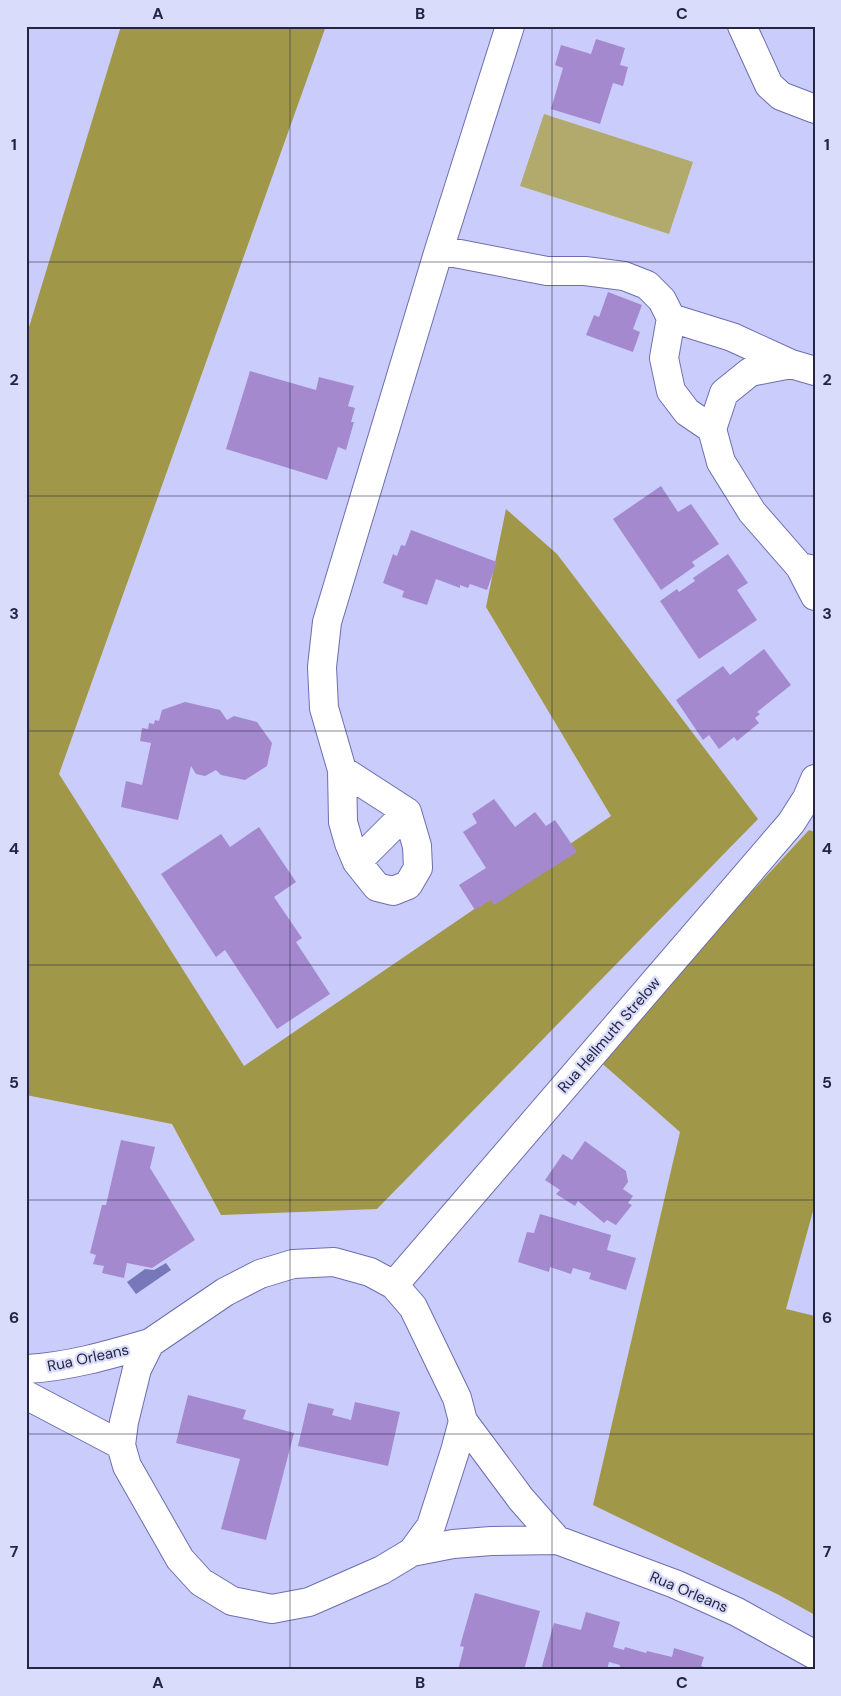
<svg xmlns="http://www.w3.org/2000/svg" width="841" height="1696" viewBox="0 0 841 1696" font-family="'DM Sans',sans-serif">
<style>
.green{fill:#b1aa6c}
.forest{fill:#a19749}
.water{fill:#7778ba}
.building{fill:#a489ce}
.lines{fill:none;stroke-linecap:round;stroke-linejoin:round}
.minor-casing{stroke:#6d6db2;stroke-width:30}
.minor{stroke:#fff;stroke-width:28}
.grid{fill:none;stroke:#252542;stroke-width:1;stroke-opacity:0.55}
.labels{text-anchor:middle;dominant-baseline:central;stroke-width:4.5;stroke-linejoin:round;paint-order:stroke}
.street-label{font-size:15px;fill:#252542;stroke:#dadcfb}
.neatline{fill:none;stroke:#252542;stroke-width:2}
.grid-label{font-size:16px;text-anchor:middle;font-weight:bold;fill:#252542}
</style>
<rect width="100%" height="100%" fill="#cacdfb"/>
<!-- green -->
<path class="green" d="M544,114L693,162L669,234L520,186Z"/>
<!-- forest -->
<path class="forest" d="M121,26H326L59,774L244,1066L611,816L486,607L506,509L557,554L758,819L377,1209L221,1215L172,1124L26,1095V337Z
M809,830L815,832V1204L786,1309L815,1316V1615L779,1595L593,1505L680,1132L597,1059Z"/>
<!-- water -->
<path class="water" d="M166,1263L171,1270L136,1294L127,1282L145,1269L154,1270Z"/>
<!-- building -->
<path class="building" d="M596,39L625,48L620,65L628,67L623,86L613,83L600,124L551,109L563,68L555,65L561,45L591,54Z
M608,292L642,305L633,329L640,332L633,352L586,335L594,315L599,317Z
M250,371L316,390L319,377L354,386L348,406L355,408L351,422H354L346,450L338,447L327,480L226,449Z
M661,486L678,512L691,504L719,544L692,562L695,566L661,590L613,519Z
M411,530L497,562L487,590L470,584L468,588L460,585V588L436,579L427,605L402,597L404,591L383,583L393,554L397,556L401,545L405,546Z
M728,554L748,583L737,590L757,620L699,659L660,601L677,589L679,592L695,581L693,578Z
M764,649L791,685L757,712L760,714L755,718L759,723L737,741L734,737L719,749L709,735L703,740L676,700L723,666L730,675Z
M185,702L220,710L227,720L234,716L257,722L272,743L267,766L245,780L221,775L216,770L205,776L196,774L191,766L178,820L121,807L126,781L142,785L151,743L140,741L142,728L148,729L149,723L154,724L155,720L159,721L162,710Z
M494,799L515,827L535,812L546,826L555,820L577,852L494,905L491,900L475,910L459,885L486,868L463,832L477,823L472,814Z
M259,827L296,882L274,897L302,938L296,942L330,994L277,1029L225,950L216,957L161,874L221,834L230,847Z
M121,1140L155,1147L150,1168L195,1240L152,1268L127,1263L124,1278L102,1273L104,1266L93,1264L96,1255L90,1253L102,1205H106Z
M585,1141L626,1171L628,1182L623,1189L633,1196L628,1203L632,1205L616,1225L607,1220L604,1223L578,1201L575,1206L556,1194L560,1190L545,1180L563,1154L572,1160Z
M540,1214L611,1235L607,1250L636,1258L626,1290L589,1279L591,1273L573,1268L571,1274L550,1267L549,1272L518,1262L527,1232L534,1233Z
M188,1395L246,1410L243,1419L294,1433L266,1540L221,1529L240,1459L176,1443Z
M355,1402L400,1412L388,1466L298,1446L308,1403L334,1409L332,1415L351,1420Z
M475,1593L540,1611L524,1670H458L464,1647L460,1646Z
M586,1612L620,1622L613,1647L624,1650L625,1647L646,1653L647,1651L672,1657L674,1648L704,1657L701,1666L712,1670H619L620,1665L609,1662L607,1670H541L554,1623L581,1630Z"/>
<g class="lines">
<defs>
<path id="minor" d="M742,26L769,85L781,96L815,109
M439,250L547,271H585L624,276L647,285L662,300L671,318L664,358L671,391L687,412L712,429
M671,318L732,337L791,364
M815,371L791,364L750,372L724,393L712,429L721,462L752,512L800,567L815,570
M800,567L815,596
M342,770L407,812L417,846L418,868L408,885L393,891L377,887L357,862L349,843L343,822L342,770L324,708L322,667L327,622L439,250L510,26
M357,862L407,812
M334,1262L370,1272L394,1285L413,1307L457,1398L463,1421L455,1451L431,1526L412,1552L382,1570L309,1602L272,1609L232,1601L201,1582L180,1559L127,1466L121,1445L124,1422L137,1369L150,1343L225,1292L260,1274L293,1264Z
M394,1285L791,823L807,798L815,779
M26,1369C68,1367 109,1355 150,1343
M26,1395L121,1445
M463,1421L521,1499L557,1540
M412,1552L453,1544L491,1541L557,1540L675,1584L737,1612L815,1655"/>
</defs>
<!-- minor casing -->
<use href="#minor" class="minor-casing"/>
<!-- minor -->
<use href="#minor" class="minor"/>
</g>
<!-- grid -->
<path class="grid" d="M290,26V1670M552,26V1670M26,262H815M26,496H815M26,731H815M26,965H815M26,1200H815M26,1434H815"/>
<g class="labels">
<!-- street labels -->
<g class="street-label">
<text transform="translate(609 1035) rotate(-49)">Rua Hellmuth Strelow</text>
<text transform="translate(88 1358) rotate(-12)">Rua Orleans</text>
<text transform="translate(689 1592) rotate(23)">Rua Orleans</text>
</g>
</g>
<!-- border -->
<rect width="841" height="1696" fill="none" stroke="#dadcfb" stroke-width="55"/>
<rect x="28" y="28" width="786" height="1640" class="neatline"/>
<g class="grid-label">
<text x="158" y="19">A</text>
<text x="420" y="19">B</text>
<text x="682" y="19">C</text>
<text x="14" y="150">1</text>
<text x="827" y="150">1</text>
<text x="14" y="385">2</text>
<text x="827" y="385">2</text>
<text x="14" y="619">3</text>
<text x="827" y="619">3</text>
<text x="14" y="854">4</text>
<text x="827" y="854">4</text>
<text x="14" y="1088">5</text>
<text x="827" y="1088">5</text>
<text x="14" y="1323">6</text>
<text x="827" y="1323">6</text>
<text x="14" y="1557">7</text>
<text x="827" y="1557">7</text>
<text x="158" y="1688">A</text>
<text x="420" y="1688">B</text>
<text x="682" y="1688">C</text>
</g>
</svg>
